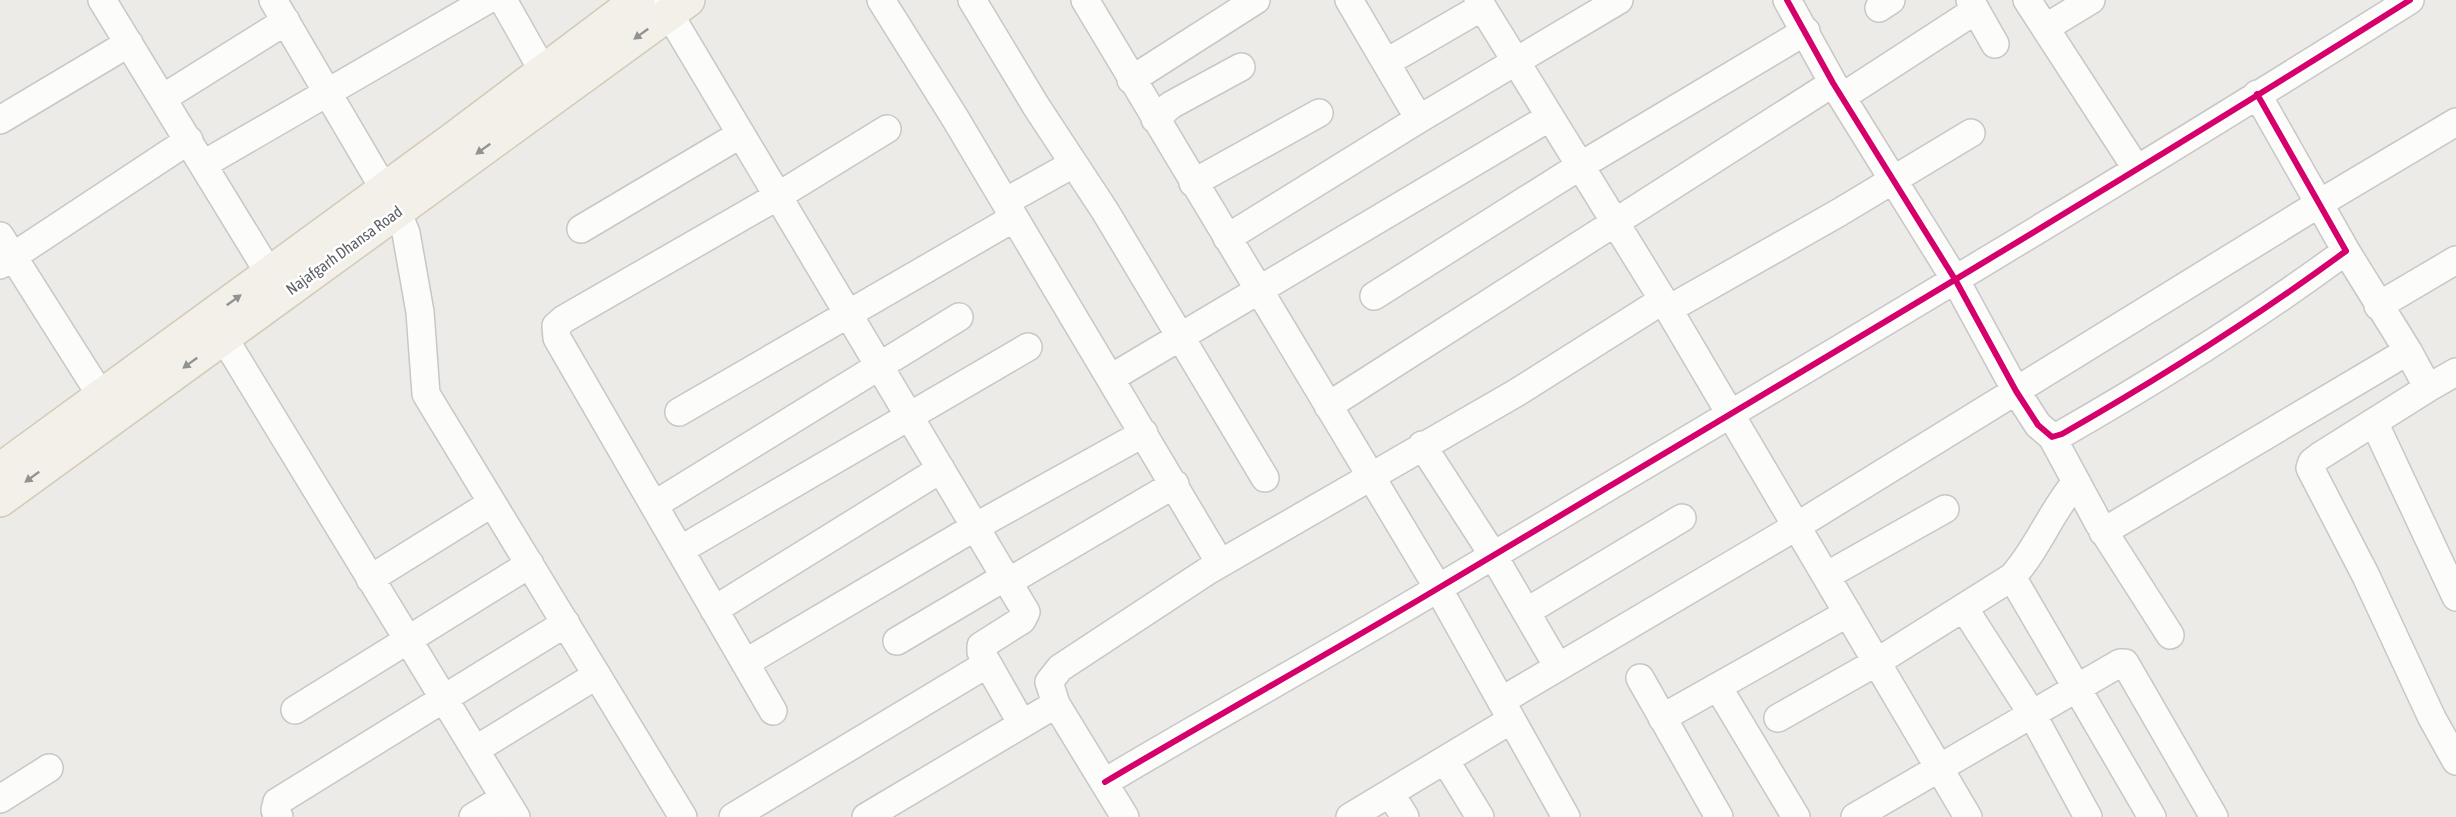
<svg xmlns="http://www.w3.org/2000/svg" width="2456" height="817" viewBox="0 0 2456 817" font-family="'Asap Condensed',sans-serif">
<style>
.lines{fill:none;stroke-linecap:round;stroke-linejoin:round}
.minor-casing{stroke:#c6c7c7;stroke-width:30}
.major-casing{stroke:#d3cab7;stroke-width:36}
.minor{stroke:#fcfcfb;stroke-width:27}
.major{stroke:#f2f0e9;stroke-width:33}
.cycleway-casing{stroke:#fff;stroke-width:10}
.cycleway{stroke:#d6006c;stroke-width:6}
.oneway{fill:#919393}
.labels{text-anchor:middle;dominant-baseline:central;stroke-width:5;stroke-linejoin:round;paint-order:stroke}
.street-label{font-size:16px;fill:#5d6165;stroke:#fff}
</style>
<rect width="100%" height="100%" fill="#ecebe7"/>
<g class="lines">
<defs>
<path id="minor" d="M102,0L280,291
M273,0L397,211L406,233L420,312L426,394L683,817
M503,0L543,71
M661,0L1005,577L1026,612L1022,620L981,646V652L1022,724
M881,0L955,118L1220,563
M972,0L1036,106L1105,211L1265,478
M1085,0L1438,588L1566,817
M1349,0L1419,119
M1478,0L1663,300L1968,817
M1787,0L1833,83L1956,281L2016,391L2038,425L2052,437L2062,434C2160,378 2255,318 2346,251L2257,94
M1970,0L1995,44
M2027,0L2136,168
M1879,8L1891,0
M2045,28L2091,0
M1387,62L1482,7
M1131,80L1256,0
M1842,97L1976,10
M163,98L286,21
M1155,119L1171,105L1241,67
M0,120L129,43
M204,164L487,0
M1193,183L1319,113
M1005,202L1073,164
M581,229L741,134
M0,236L112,413
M1227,238L1419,119L1619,0
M2346,251L2408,351L2428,388L2456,372
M0,265L189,140
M1374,296L1580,166L1806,31
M2378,306L2456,260
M1669,309L1840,212L1971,133
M224,338L516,817
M1111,378L1550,117
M2428,388L2320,456L2312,462L2310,468L2365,574L2432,718L2456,761
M1328,406L1833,83
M679,412L1014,218
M2374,422L2456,597
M2052,437L2099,524L2170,635
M1422,445L1493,555L1558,667
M654,505L959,317
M2103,532L2408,351
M680,550L1028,347
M1826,576L1945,509
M2012,577L2152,817
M370,579L492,503
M1008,582L1175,484
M1964,608L2032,714L2088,817
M714,610L941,469
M1526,612L1682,518
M897,641L1005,577
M745,663L975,527L1144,433
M1640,678L1719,817
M1718,687L1796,817
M1501,701L1797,526L2320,203L2456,122
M1056,704L1049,682L1060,668L1209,570L1516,393L1663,300
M295,710L530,564
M773,711L557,338L556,326L564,319L778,196L887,129
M1662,718L1848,613
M1778,718L1877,662L2012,577C2037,550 2050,513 2076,482
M475,750L597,675
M1445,760L1480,817
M1105,782C1216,716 1330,653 1442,586C1766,393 2091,201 2410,0
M1390,793L1405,817
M0,799L49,768
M279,817L275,810L277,802L566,623
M473,817L504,798
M733,817L987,664
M866,817L1056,704L1125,817
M1350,817L1511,720
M1855,817L2120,663H2125L2214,817"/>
<path id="major" d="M0,470L452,140L638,0
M0,500L688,0"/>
</defs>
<!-- minor casing -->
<use href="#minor" class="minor-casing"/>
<!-- major casing -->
<use href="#major" class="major-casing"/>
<!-- minor -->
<use href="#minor" class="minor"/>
<!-- major -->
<use href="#major" class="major"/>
<defs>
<path id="cycleway" d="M1787,0L1833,83L1956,281L2016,391L2038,425L2052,437L2062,434C2160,378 2255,318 2346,251L2257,94
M1105,782C1216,716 1330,653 1442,586C1766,393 2091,201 2410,0"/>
</defs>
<!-- cycleway casing -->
<use href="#cycleway" class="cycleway-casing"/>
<!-- cycleway -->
<use href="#cycleway" class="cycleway"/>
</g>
<!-- one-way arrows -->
<defs><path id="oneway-solid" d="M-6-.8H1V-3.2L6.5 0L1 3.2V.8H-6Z" transform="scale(1.5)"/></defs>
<g class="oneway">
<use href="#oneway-solid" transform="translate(641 34) rotate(144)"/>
<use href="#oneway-solid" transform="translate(483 149) rotate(144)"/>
<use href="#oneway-solid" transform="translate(234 300) rotate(-36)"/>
<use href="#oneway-solid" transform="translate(190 363) rotate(144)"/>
<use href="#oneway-solid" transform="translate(32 477) rotate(144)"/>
</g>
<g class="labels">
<!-- street labels -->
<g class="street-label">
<text transform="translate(344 250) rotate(-36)">Najafgarh Dhansa Road</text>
</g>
</g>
</svg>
